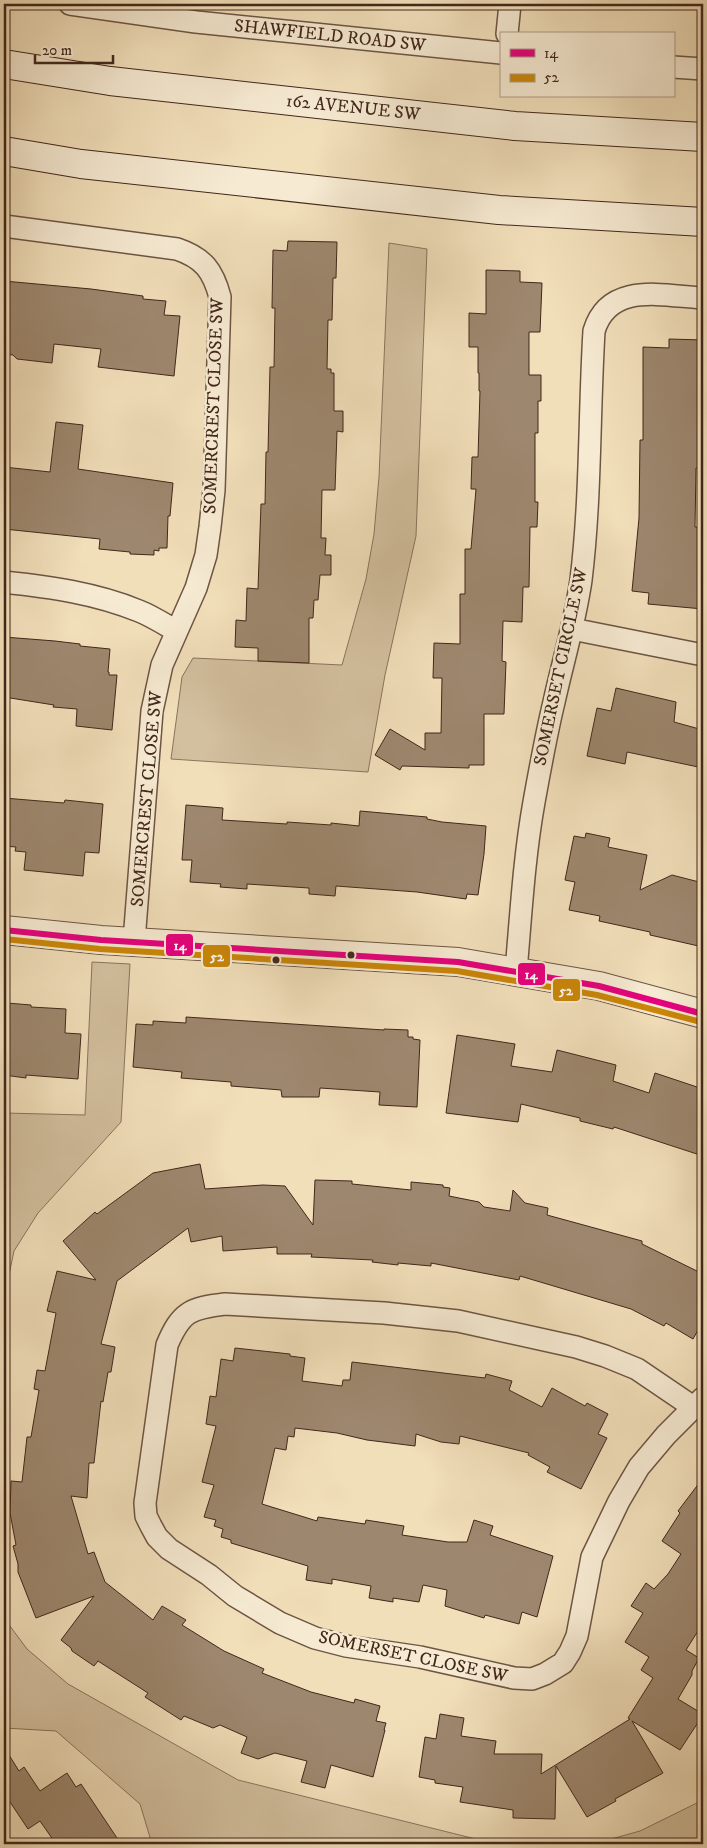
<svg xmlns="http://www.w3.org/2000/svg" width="707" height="1848" viewBox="0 0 707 1848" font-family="'IM FELL DW Pica',serif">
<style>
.green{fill:#d3c09f;stroke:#8a745d}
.building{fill:#9d876e;stroke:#42271b}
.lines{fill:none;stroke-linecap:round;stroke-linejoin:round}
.minor-casing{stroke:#6e5543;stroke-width:24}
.tertiary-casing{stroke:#6e5543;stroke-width:30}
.secondary-casing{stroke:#42271b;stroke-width:30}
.minor{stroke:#f6ead2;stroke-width:21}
.tertiary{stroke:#f6ead2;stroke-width:28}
.secondary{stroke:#f6ead2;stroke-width:28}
.bus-1-casing{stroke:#f6ead2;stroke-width:10}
.bus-2-casing{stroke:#f6ead2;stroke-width:10}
.bus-1{stroke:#e5007d;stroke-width:6}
.bus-2{stroke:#ca8607;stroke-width:6}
.bus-dot{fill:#42271b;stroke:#f6ead2;stroke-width:2}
.labels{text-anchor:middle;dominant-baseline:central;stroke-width:5;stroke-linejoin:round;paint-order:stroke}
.street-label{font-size:18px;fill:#42271b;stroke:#f6ead2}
.line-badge{stroke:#f6ead2;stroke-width:2}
.badge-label{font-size:14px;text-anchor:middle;font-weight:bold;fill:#fff}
</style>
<rect width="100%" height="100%" fill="#f1dfba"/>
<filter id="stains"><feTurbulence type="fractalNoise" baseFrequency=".004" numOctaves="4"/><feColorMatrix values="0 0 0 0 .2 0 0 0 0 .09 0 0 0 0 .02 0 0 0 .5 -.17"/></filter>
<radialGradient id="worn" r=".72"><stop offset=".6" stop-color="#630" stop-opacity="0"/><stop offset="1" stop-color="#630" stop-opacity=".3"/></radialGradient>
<!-- green -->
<path class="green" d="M389,243L427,249L416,536L385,675L368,772L171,759L182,677L193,658L342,665L366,579L374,534L379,477Z
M92,962L130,964L121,1122L38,1213L14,1251L4,1299V1113L85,1115Z
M4,1618L27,1649L68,1684L238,1780L496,1844H152L140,1804L56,1731L4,1728Z
M703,1800V1844H593L640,1831Z"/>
<!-- building -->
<path class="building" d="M288,241L337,242L336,278H333L332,320H328L327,369H331V373H334V411H343V432L337,431L335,490H322L321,538H326L325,555H331V575H320L318,600H314L313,618H309V663L258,661V648L235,647L236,620L246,621L247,588L258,589L261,504H265L266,452H268L270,367H274L275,308H272L273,250L287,251Z
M486,270L520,271V282L542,283L540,332H529V375H541V401H538V433H535V502H538L537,527H530L529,587H523L522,622L503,621L502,661L506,662L504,714H484V765H469V768L402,766L400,770L375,755L390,729L425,750V733H441L442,678H433L434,643L460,644V594H465V549H471L476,489H471L472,457H478L480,391H479V373H478V347H469V313L486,314Z
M4,281L91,289L143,296V299L166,301L164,315L180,316L174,376L98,367L101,349L54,344L52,363L17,359L13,355L4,354Z
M669,339L703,340V468H696L695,527L703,528V609L648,604L649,593L632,591L639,518L640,440H643V347L669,348Z
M56,422L83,425L78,469L173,483L170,516H168L167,548H159V551L154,550V555L130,554V552L99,549L100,539L4,529V467L50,472Z
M4,637L55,641L80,644V646L110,649L108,672H109V675H117L112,730L76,726L77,709L53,707L54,705L4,697Z
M616,688L676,702L674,722L703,730V768L627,752L625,764L587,756L597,708L611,711Z
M4,798L64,803L65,800L103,804L99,853L85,852L83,876L24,870L26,852L15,851L16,847L4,846Z
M186,805L223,808L222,820L287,824V822L331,825V823L359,826L360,811L427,817V819L442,822L486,826L484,854L478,895L467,894L466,899L417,892L336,886L335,896L309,894V888L247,884V889L220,887L221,884L190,882L192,860H182Z
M586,833L610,838L608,847L647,855L640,890L672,875L703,883V947L650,935V932L599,921L600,916L569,910L575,882L565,880L574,836L585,838Z
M7,1003L31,1005V1007L66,1009L65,1033L81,1034L78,1079L26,1075V1078L4,1075V1027Z
M186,1017L384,1030V1029L408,1030V1037H413V1039L420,1040L417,1107L379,1105L380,1092L320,1088L319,1097H282L281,1090L231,1086V1082L181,1078L182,1072L133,1067L136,1024L153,1025V1021L186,1023Z
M457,1035L515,1044L511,1066L552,1072L557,1050L616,1065L613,1081L649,1093L655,1073L703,1089V1156L614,1127L613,1129L580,1121V1118L521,1104L518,1122L446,1113Z
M200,1164L205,1189L263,1185L285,1186L313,1225L315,1180L352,1181V1184L411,1190V1182L443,1185V1187L450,1188L449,1196L479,1202L484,1207L510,1211L513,1190L525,1203L548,1208L547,1215L642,1241V1244L703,1274V1321L693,1339L666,1323L664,1326L631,1309L520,1276L519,1280L431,1263V1266L398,1263V1265L372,1262L373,1260L311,1257L312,1254H277V1247L223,1251L222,1236L191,1242L188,1228L117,1281L101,1344L115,1347L111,1372H108L103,1402L101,1401L94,1463H89L87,1498L71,1496L88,1554L94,1552L105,1582L153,1620L162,1606L186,1620L182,1625L224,1651L264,1669L262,1673L311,1692L354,1703L355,1699L380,1706L376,1721L386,1723L384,1730H385L373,1777L331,1765L325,1788L301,1782L307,1761L275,1753L258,1759L241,1753L247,1737L220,1725L213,1728L184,1716L181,1720L145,1697L148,1693L98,1661L94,1666L72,1651L71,1648L61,1640L94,1596L36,1618L18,1572V1564L13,1546L16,1545L10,1513L11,1481L22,1482L27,1437H31L39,1390L34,1389L37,1370L45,1371L56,1313L47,1311L57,1271L96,1280L63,1241L95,1212L97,1214L153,1173Z
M235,1348L290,1354V1356L305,1358L302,1381L342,1386L343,1380H350L352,1362L485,1378L486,1374L512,1381L509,1390L542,1407L552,1388L585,1406L587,1403L608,1414L598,1434L607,1438L581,1489L547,1472L550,1467L528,1455L529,1453L460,1436L459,1444L441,1442L416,1434L415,1446L367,1440L337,1433L295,1428L294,1437L288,1436L286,1450L275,1448L262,1504L317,1521L318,1517L365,1524L366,1520L404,1526L402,1535L448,1542H467L474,1520L493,1526L490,1535L553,1556L537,1617L522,1612L519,1624L485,1615L484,1618L445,1606L447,1590L423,1585L419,1602L393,1598V1602L369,1598L371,1586L332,1579V1584L306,1580L308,1566L231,1543V1540L221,1537L223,1529L214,1526L216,1520L204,1517L214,1485L202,1482L216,1426L206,1424L210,1396L216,1397L221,1359L233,1361Z
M703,1478V1623L686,1650L699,1658L692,1671V1675L678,1699L701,1713L697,1719L699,1721L680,1750L632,1721L663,1773L615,1799L616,1801L587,1817L556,1766L555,1819L513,1818V1810L460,1802L463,1787L435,1783V1780L419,1777L425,1737L436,1739L440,1714L464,1718L461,1736L496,1741L494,1754H542L541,1774L630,1719L628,1718L653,1678L641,1670L649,1657L625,1642L643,1613L631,1606L646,1583L654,1589L668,1574L681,1554L662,1541L680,1513L678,1511Z
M4,1747L19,1771L24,1767L40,1791L67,1773L76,1787L81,1784L121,1844H56L40,1821L28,1829L4,1793Z"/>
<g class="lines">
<defs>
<path id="minor" d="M70,4L196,22L501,53
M507,34L510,4
M673,67L703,69
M4,226L177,249C204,258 213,271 220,297L214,490L210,527L206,555L196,588L162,665L152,711L134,941
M4,582C50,587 95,593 139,611C152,616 164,624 176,631
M572,629L703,655
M516,971C521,914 524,858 534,802C540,769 546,735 554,702C563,661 575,622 581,580C591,498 589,414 594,331C609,281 663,296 703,298
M693,1407L637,1369L605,1356L576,1347L458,1321L384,1313L225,1304C190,1308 181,1312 167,1345L145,1503L146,1516L151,1526L157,1537L169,1549L209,1575L235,1596L280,1623L315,1638L346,1646L420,1657L514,1678L532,1679L545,1674L563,1663L570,1652L577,1636L592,1557L619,1501L639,1467L666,1435L703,1398"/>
<path id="tertiary" d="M4,930L101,940L458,962L599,986L703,1014"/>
<path id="secondary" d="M4,64L110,81L515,126L703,137
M4,151L81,164L499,210L703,222"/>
</defs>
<!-- minor casing -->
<use href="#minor" class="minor-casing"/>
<!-- tertiary casing -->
<use href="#tertiary" class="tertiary-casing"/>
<!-- secondary casing -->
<use href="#secondary" class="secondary-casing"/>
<!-- minor -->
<use href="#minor" class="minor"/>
<!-- tertiary -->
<use href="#tertiary" class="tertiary"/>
<!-- secondary -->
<use href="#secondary" class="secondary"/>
<defs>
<path id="bus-1" d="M4,930L101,940L458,962L599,986L703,1014"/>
<path id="bus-2" d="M4,939L100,949L457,971L597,995L701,1022"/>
</defs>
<!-- bus-1 casing -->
<use href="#bus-1" class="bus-1-casing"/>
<!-- bus-2 casing -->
<use href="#bus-2" class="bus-2-casing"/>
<!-- bus-1 -->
<use href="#bus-1" class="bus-1"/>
<!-- bus-2 -->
<use href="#bus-2" class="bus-2"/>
</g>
<!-- markers -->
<g class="bus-dot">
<circle cx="351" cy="955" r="4.5"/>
<circle cx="276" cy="960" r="4.5"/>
</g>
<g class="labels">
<!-- street labels -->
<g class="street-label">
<text transform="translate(330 36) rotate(6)">SHAWFIELD ROAD SW</text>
<text transform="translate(353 108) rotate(6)">162 AVENUE SW</text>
<text transform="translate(214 406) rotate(-88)">SOMERCREST CLOSE SW</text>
<text transform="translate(561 667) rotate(-78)">SOMERSET CIRCLE SW</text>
<text transform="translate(147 799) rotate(-85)">SOMERCREST CLOSE SW</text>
<text transform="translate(413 1657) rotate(12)">SOMERSET CLOSE SW</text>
</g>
</g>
<g class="line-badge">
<rect x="165" y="933" width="29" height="24" rx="5" fill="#e5007d"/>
<rect x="202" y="944" width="29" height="24" rx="5" fill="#ca8607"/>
<rect x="517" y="962" width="29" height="24" rx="5" fill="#e5007d"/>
<rect x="552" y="978" width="29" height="24" rx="5" fill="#ca8607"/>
</g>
<g class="badge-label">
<text x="180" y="950">14</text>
<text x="217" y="961">52</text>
<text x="531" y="979">14</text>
<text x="566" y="995">52</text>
</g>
<!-- margin -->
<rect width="707" height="1848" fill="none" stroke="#f1dfba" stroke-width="20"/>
<rect x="5" y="5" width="697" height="1838" fill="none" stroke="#42271b" stroke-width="2.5"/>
<rect x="10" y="10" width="687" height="1828" fill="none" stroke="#42271b"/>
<!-- legend -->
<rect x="500" y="32" width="175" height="65" fill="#f6ead2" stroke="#ae9c89"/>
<rect x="510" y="49" width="25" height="8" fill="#e5007d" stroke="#ae9c89"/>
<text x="544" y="58" font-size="15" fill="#42271b">14</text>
<rect x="510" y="74" width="25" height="8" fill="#ca8607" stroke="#ae9c89"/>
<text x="544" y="82" font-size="15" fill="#42271b">52</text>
<!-- scale -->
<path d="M35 55v8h78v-8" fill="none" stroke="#42271b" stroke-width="2.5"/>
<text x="42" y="55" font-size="15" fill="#42271b" stroke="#f6ead2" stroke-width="4" paint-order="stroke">20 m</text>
<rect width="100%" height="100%" filter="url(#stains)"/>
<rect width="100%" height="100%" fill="url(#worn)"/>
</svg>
